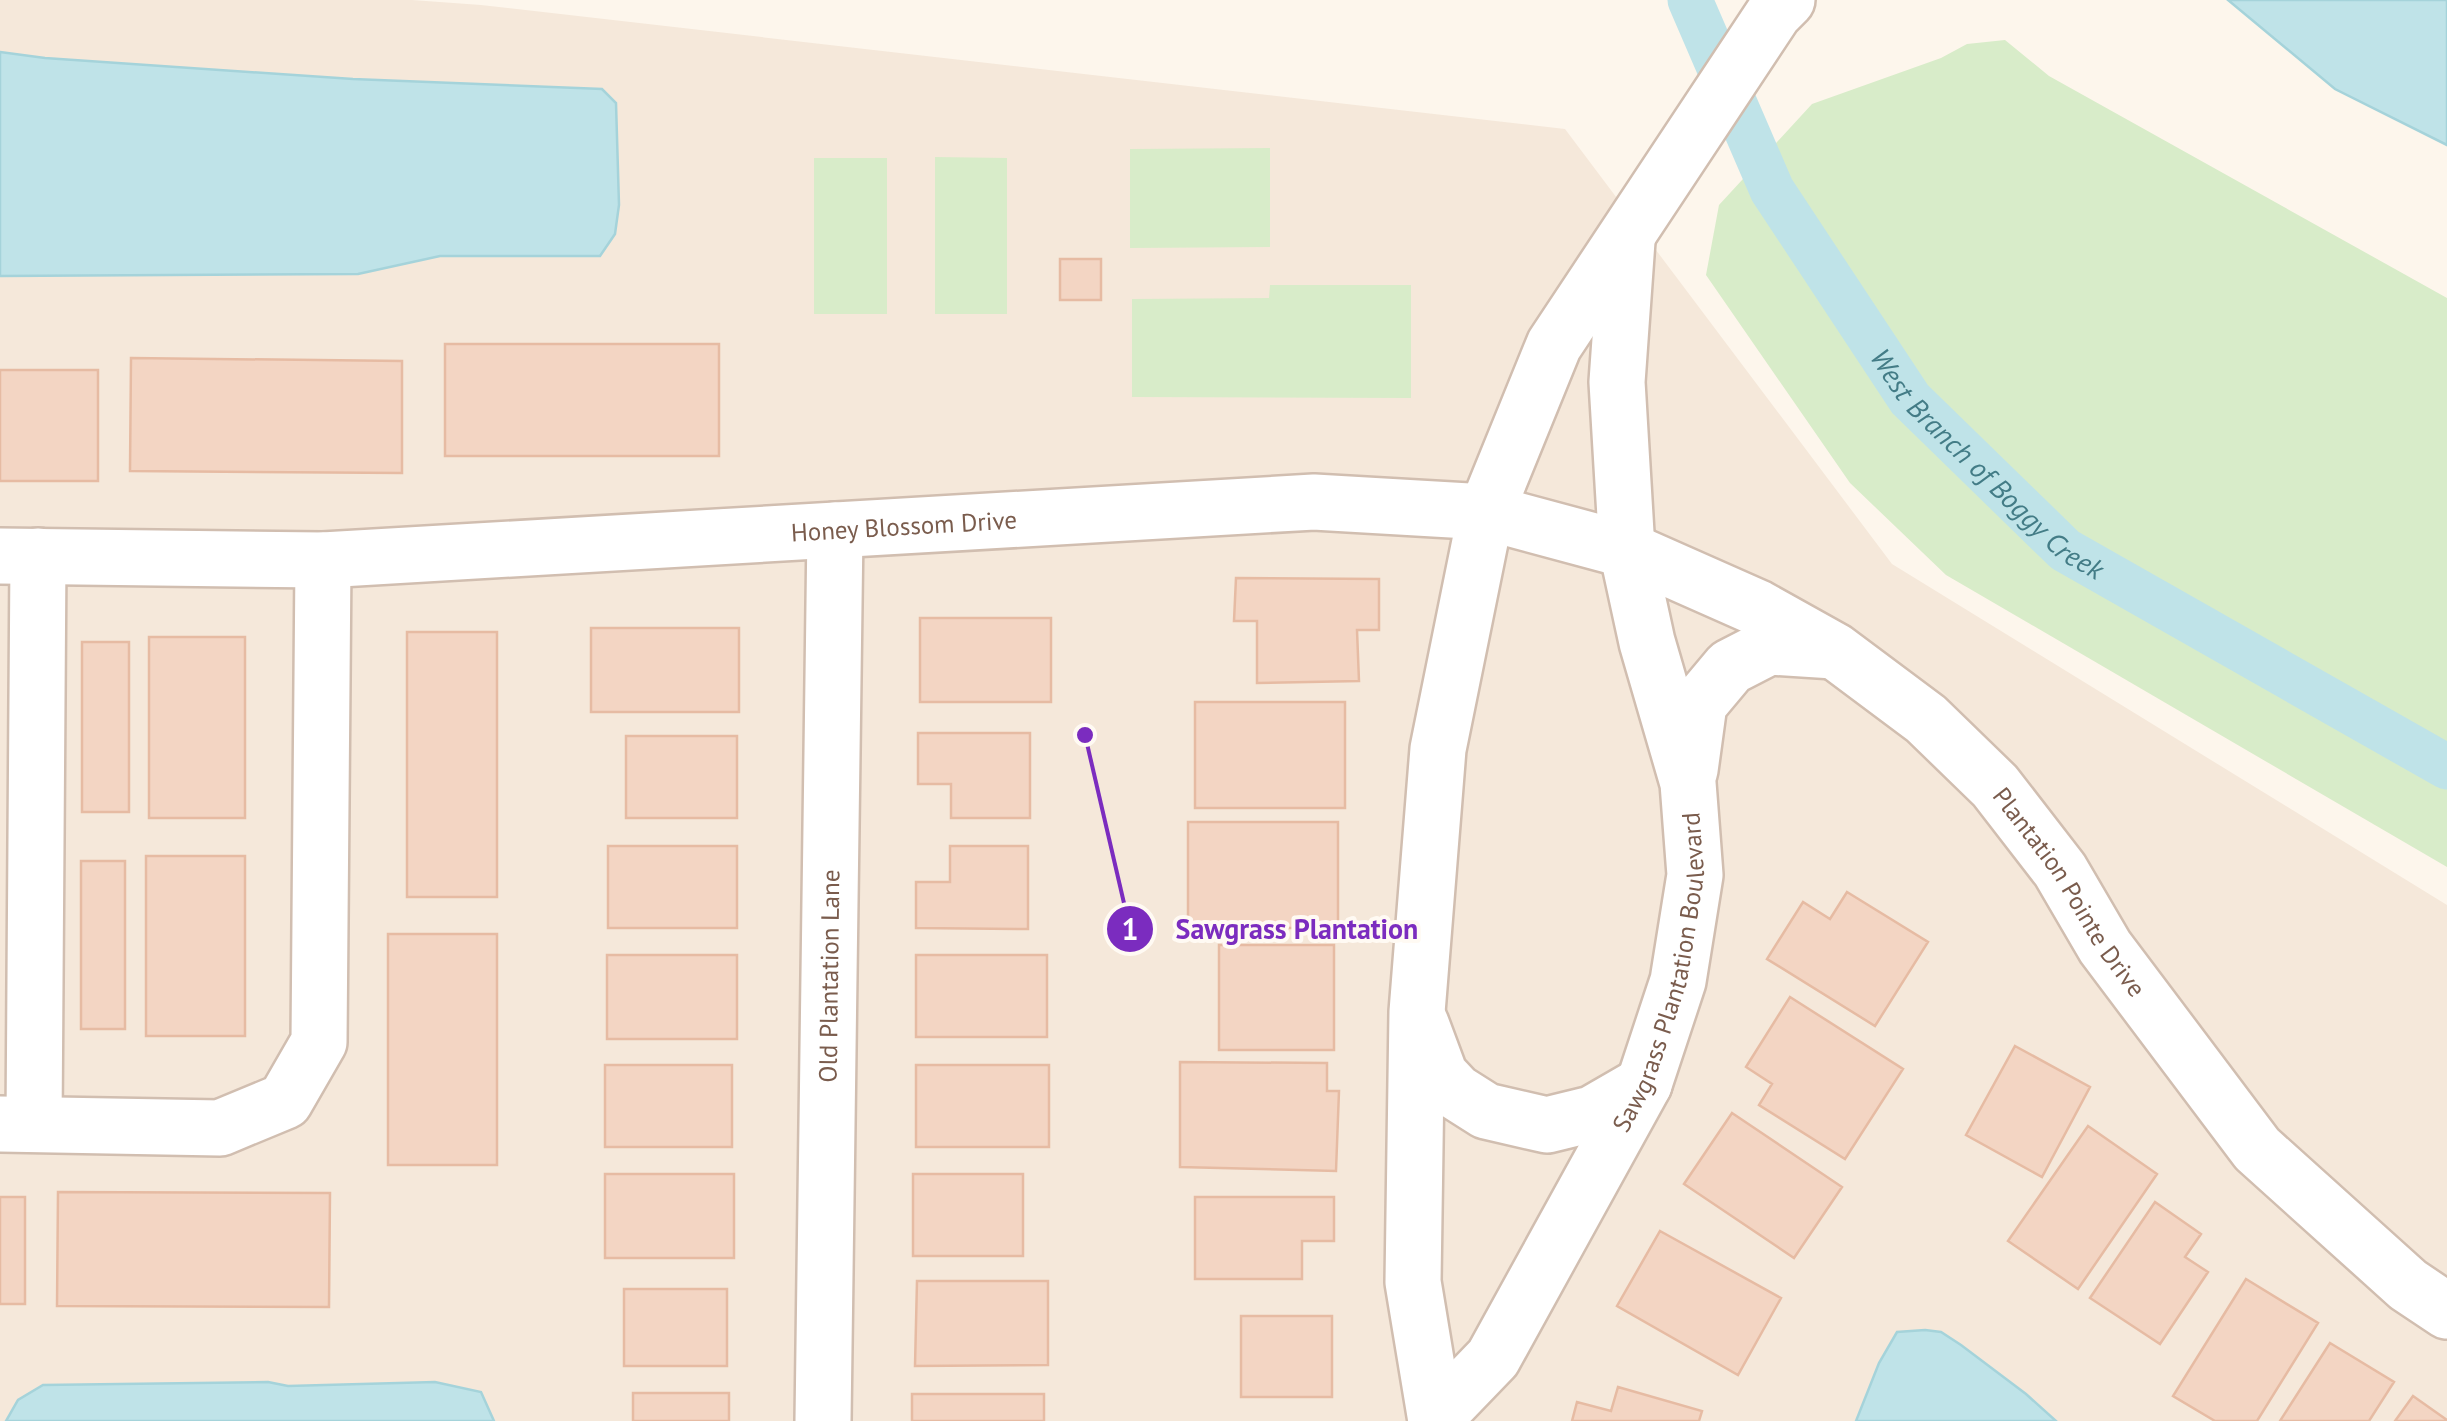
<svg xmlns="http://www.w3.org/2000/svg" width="2447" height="1421" viewBox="0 0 2447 1421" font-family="'PT Sans',sans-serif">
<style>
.residential{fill:#f5e8da}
.green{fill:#d8ecc9}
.water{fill:#bfe3e8;stroke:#a5d3da;stroke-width:2.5}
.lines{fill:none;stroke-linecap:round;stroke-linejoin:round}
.canal{stroke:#bfe3e8;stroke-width:45}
.building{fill:#f3d5c3;stroke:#e6bba3;stroke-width:2.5}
.minor-casing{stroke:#d1beb0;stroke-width:60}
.minor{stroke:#fff;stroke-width:55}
.labels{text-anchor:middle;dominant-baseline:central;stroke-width:8;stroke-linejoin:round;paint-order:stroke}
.street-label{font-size:25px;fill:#7a5c4d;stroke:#fffaf3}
.water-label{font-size:28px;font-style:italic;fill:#437c86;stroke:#fffaf3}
.leader{fill:none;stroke:#7b2cbf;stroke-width:4}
.callout-dot{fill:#7b2cbf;stroke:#fffaf3;stroke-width:4}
.mark-label{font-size:30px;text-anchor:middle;font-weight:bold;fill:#fff}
.callout-label{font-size:28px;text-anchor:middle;font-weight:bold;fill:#7b2cbf;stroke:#fffaf3;stroke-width:8;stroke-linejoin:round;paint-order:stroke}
</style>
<rect width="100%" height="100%" fill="#fdf6ec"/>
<!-- residential -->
<path class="residential" d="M0,0H412L481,5L1565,129L1892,564L2447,905V1421H0Z"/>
<!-- green -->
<path class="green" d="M2005,40L2049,76L2447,298V867L1946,575L1850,483L1706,275L1719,205L1812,104L1941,58L1967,44Z
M1270,148V247L1130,248V149Z
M935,157L1007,158V314H935Z
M814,158H887V314H814Z
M1270,285H1411V398L1132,397V299L1269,298Z"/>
<!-- water -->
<path class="water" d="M2228,0H2447V145L2335,89Z
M0,52L45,58L353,79L602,89L616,103L619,205L615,234L600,256H440L358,274L0,276Z
M1925,1330L1941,1332L1961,1345L2026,1394L2056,1421H1856L1879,1363L1897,1332Z
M268,1382L288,1386L435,1382L481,1392L494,1421H6L18,1400L43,1385Z"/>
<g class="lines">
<!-- canal -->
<path class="canal" id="s1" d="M1690,0L1772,190L1910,399L2065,550L2447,767"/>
</g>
<!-- building -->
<path class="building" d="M1060,259H1101V300H1060Z
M445,344H719V456H445Z
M131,358L402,361V473L130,471Z
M0,370H98V481H0Z
M1236,578L1379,579V630H1357L1359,681L1257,683V621H1234Z
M920,618H1051V702H920Z
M591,628H739V712H591Z
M407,632H497V897H407Z
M149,637H245V818H149Z
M82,642H129V812H82Z
M1195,702H1345V808H1195Z
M918,733H1030V818H951V784H918Z
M626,736H737V818H626Z
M1188,822H1338V928H1188Z
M608,846H737V928H608Z
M950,846H1028V929L916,928V882H950Z
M146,856H245V1036H146Z
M81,861H125V1029H81Z
M1847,892L1928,942L1875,1026L1767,959L1803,902L1830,919Z
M388,934H497V1165H388Z
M1219,945H1334V1050H1219Z
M607,955H737V1039H607Z
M916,955H1047V1037H916Z
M1790,997L1903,1069L1845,1159L1759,1105L1772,1084L1746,1067Z
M2015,1046L2090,1087L2042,1177L1966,1135Z
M1180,1062L1327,1063V1091H1339L1336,1171L1180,1167Z
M605,1065H732V1147H605Z
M916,1065H1049V1147H916Z
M1732,1113L1842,1187L1794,1258L1684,1184Z
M2088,1126L2157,1174L2078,1289L2008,1241Z
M605,1174H734V1258H605Z
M913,1174H1023V1256H913Z
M58,1192L330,1193L329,1307L57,1306Z
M0,1197H25V1304H0Z
M1195,1197H1334V1241H1302V1279H1195Z
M2155,1202L2201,1234L2185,1257L2208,1272L2160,1344L2090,1298Z
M1660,1231L1781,1298L1738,1375L1617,1306Z
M2246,1279L2318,1323L2257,1421H2215L2173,1396Z
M917,1281H1048V1365L915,1366Z
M624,1289H727V1366H624Z
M1241,1316H1332V1397H1241Z
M2330,1343L2394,1382L2369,1421H2280Z
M1618,1387L1702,1411L1699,1421H1572L1577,1402L1611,1411Z
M633,1393H729V1421H633Z
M912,1394H1044V1421H912Z
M2413,1396L2447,1420V1421H2395Z"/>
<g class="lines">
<defs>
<g id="minor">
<path id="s2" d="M0,556L323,560L1314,502L1486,512L1627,550L1758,608L1835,651L1926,719L1995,786L2060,870L2105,947L2257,1149L2408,1285L2447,1311"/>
<path d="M1690,770L1699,704L1730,667L1769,647L1834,651"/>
<path d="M1421,1024L1440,1075L1456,1092L1486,1111L1547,1125L1592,1114L1644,1084"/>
<path d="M0,1124L220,1128L285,1101L319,1042L323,560"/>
<path d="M34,1124L38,556"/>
<path id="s3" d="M1436,1417L1493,1358L1644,1084L1678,981L1695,875L1688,783L1647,642L1627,550L1617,382L1627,241"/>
<path id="s4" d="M823,1421L835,530"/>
<path d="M1436,1421L1413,1282L1417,1012L1438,749L1486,512L1554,345L1774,13L1787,0"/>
</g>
</defs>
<!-- minor casing -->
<use href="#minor" class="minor-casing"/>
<!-- minor -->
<use href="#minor" class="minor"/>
</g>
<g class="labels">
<!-- street labels -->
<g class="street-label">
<text stroke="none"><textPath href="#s2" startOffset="905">Honey Blossom Drive</textPath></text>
<text stroke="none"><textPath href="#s2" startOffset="2205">Plantation Pointe Drive</textPath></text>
<text stroke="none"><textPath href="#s3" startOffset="508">Sawgrass Plantation Boulevard</textPath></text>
<text stroke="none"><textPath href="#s4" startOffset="445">Old Plantation Lane</textPath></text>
</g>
<!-- water labels -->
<g class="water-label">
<text stroke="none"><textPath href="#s1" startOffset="558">West Branch of Boggy Creek</textPath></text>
</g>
</g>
<!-- callouts -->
<path class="leader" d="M1085 735L1130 929"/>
<g class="callout-dot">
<circle cx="1085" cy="735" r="10"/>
<circle cx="1130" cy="929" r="25"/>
</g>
<g class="mark-label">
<text x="1130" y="940">1</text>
</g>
<g class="callout-label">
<text x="1297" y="939">Sawgrass Plantation</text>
</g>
</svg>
